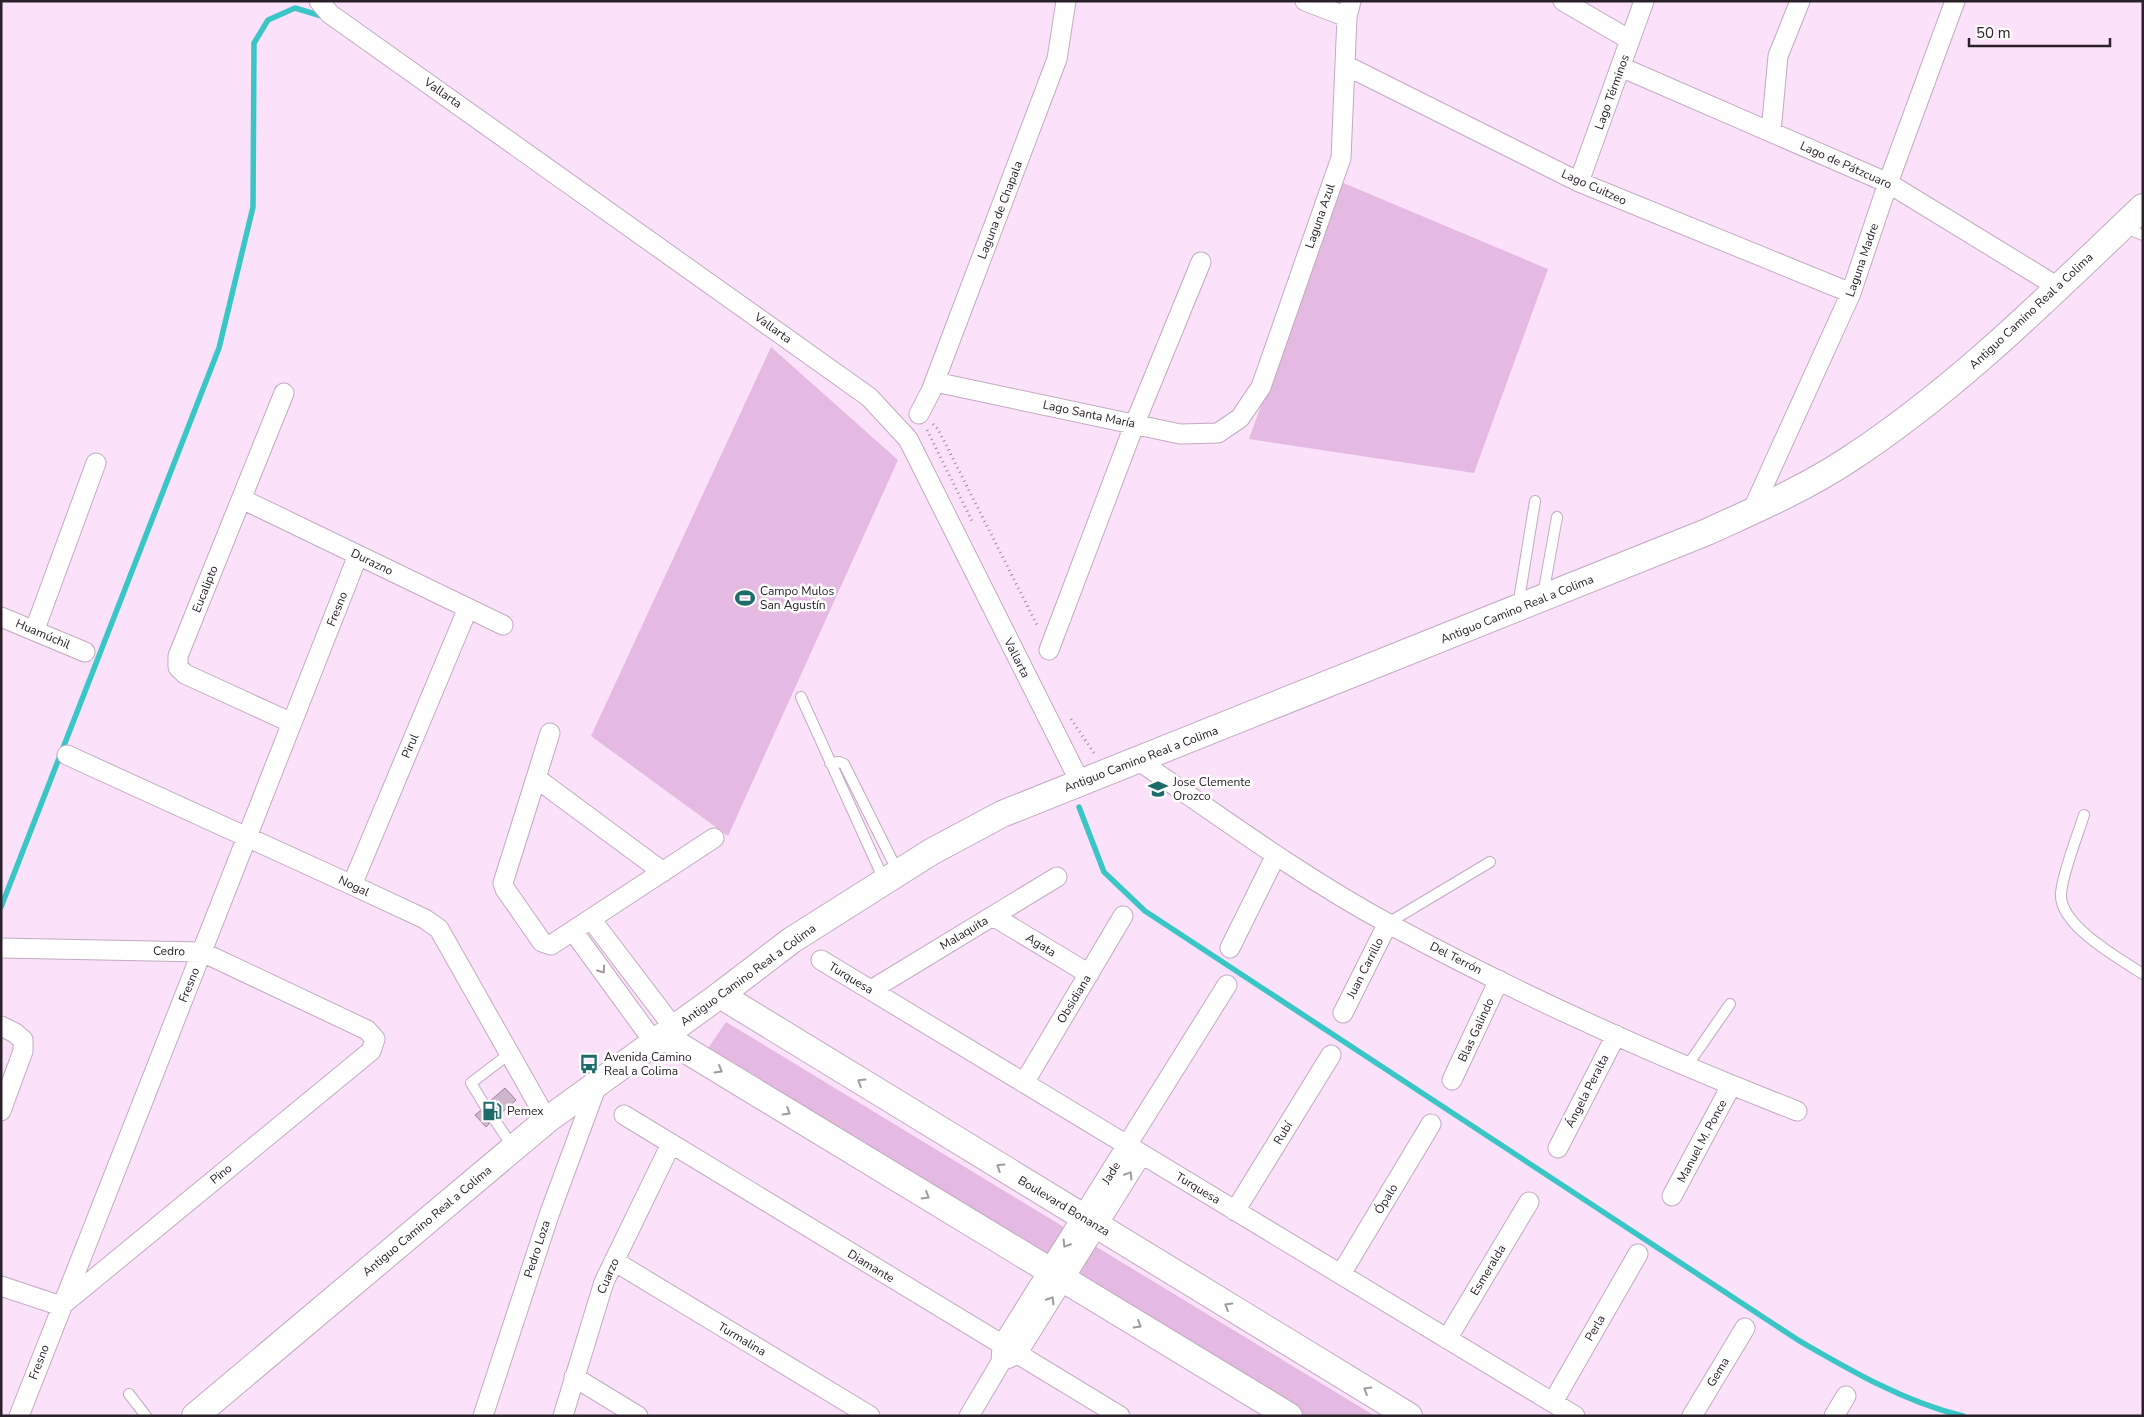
<svg xmlns="http://www.w3.org/2000/svg" width="2144" height="1417" viewBox="0 0 2144 1417" font-family="'Nunito Sans',sans-serif">
<style>
.green{fill:#e4b9e2}
.lines{fill:none;stroke-linecap:round;stroke-linejoin:round}
.stream{stroke:#3ac6c7;stroke-width:5.5}
.building{fill:#ceb6cd;stroke:#9c849a}
.lane-casing{stroke:#c2aac1;stroke-width:12}
.street-casing{stroke:#c2aac1;stroke-width:21}
.secondary-casing{stroke:#c2aac1;stroke-width:28}
.path{stroke:#9e8c9d;stroke-width:3;stroke-dasharray:1 4;stroke-linecap:butt}
.lane{stroke:#fff;stroke-width:10}
.street{stroke:#fff;stroke-width:19}
.secondary{stroke:#fff;stroke-width:26}
.oneway{stroke:#9f9b9f}
.labels{text-anchor:middle;dominant-baseline:central;stroke-width:5;stroke-linejoin:round;paint-order:stroke}
.street-label{font-size:12px;fill:#292029;stroke:#fff}
.poi-label{font-size:12px;fill:#292029;stroke:#fff;text-anchor:start}
</style>
<rect width="100%" height="100%" fill="#fbe2fa"/>
<!-- green -->
<path class="green" d="M1341,182L1548,269L1474,473L1249,439Z
M771,347L898,460L728,836L591,736Z
M726,1022L1375,1416H1298L704,1054Z"/>
<g class="lines">
<!-- stream -->
<path class="stream" d="M1079,807L1104,872L1145,911L1798,1340C1850,1370 1904,1402 1963,1416
M1,907L219,348L253,207L254,43L268,20L295,8L325,17"/>
</g>
<!-- building -->
<path class="building" d="M505,1088L516,1100L499,1115L494,1112L490,1114L487,1119L489,1124L486,1127L475,1115L480,1111L489,1112L492,1106L490,1101Z"/>
<g class="lines">
<defs>
<path id="lane" d="M2123,227L2143,235
M1543,595L1557,517
M1518,606L1535,501
M801,697L884,880
M830,763L839,762L844,764L898,872
M2084,815C2077,837 2063,872 2061,893C2058,925 2120,959 2143,974
M1388,923L1490,862
M1687,1066L1730,1004
M485,1106L471,1083L509,1054
M494,1119L513,1147
M129,1394L146,1416"/>
<path id="street" d="M319,1L330,14L869,397L908,439L1080,782
M1305,1L1347,17
M1563,1L1630,40
M1345,65L1579,182L1851,293
M1621,67L1888,183L2058,287
M1771,132L1778,56L1800,1
M1579,182L1644,1
M935,382L1180,434L1218,433L1240,418L1261,387L1341,158L1347,17L1351,1
M284,393L178,656V667L185,674L292,723
M919,414L931,391L1057,59L1066,1
M242,499L503,625
M1752,511L1851,293L1888,183L1955,1
M1,617L85,652
M35,629L96,463
M1049,650L1135,423L1201,262
M550,733L536,778L663,872
M67,755L352,885L425,919L439,929L547,1120
M1139,761C1221,817 1302,877 1389,924C1520,995 1658,1057 1797,1111
M536,778L503,883L505,889L542,942L551,945L714,838
M352,885L468,608
M993,916L1089,974
M591,919L674,1028
M573,931L654,1042
M1,948L202,952L367,1030L375,1039L371,1051L61,1306L1,1286
M1230,948L1276,855
M821,960L1575,1416
M871,990L1057,877
M1343,1013L1388,923
M1,1026L15,1033L23,1040V1051L1,1111
M1452,1080L1499,980
M1024,1083L1123,916
M624,1115L1120,1416
M1558,1148L1616,1035
M1672,1196L1731,1086
M1235,1211L1331,1055
M614,1261L870,1416
M1341,1274L1431,1124
M1447,1339L1529,1202
M1007,1359L1017,1354L1142,1154
M574,1377L638,1416
M1553,1402L1638,1254
M19,1416L358,555
M483,1416L549,1215L597,1085
M563,1416L604,1282L671,1144
M969,1416L1001,1362L1002,1345L1227,985
M1692,1416L1745,1328
M1834,1416L1846,1396"/>
<path id="secondary" d="M720,995L1409,1416
M663,1036L1289,1416
M195,1416L547,1120L720,995L792,940L931,852L1002,814L1707,532C1755,510 1804,489 1848,460C1957,389 2049,296 2143,207"/>
</defs>
<!-- lane casing -->
<use href="#lane" class="lane-casing"/>
<!-- street casing -->
<use href="#street" class="street-casing"/>
<!-- secondary casing -->
<use href="#secondary" class="secondary-casing"/>
<!-- path -->
<path class="path" d="M933,424L938,429L1038,627
M927,430L972,521
M1071,719L1094,753"/>
<!-- lane -->
<use href="#lane" class="lane"/>
<!-- street -->
<use href="#street" class="street"/>
<!-- secondary -->
<use href="#secondary" class="secondary"/>
</g>
<!-- one-way arrows -->
<defs><path id="oneway-chevron" d="M-2-3.5L2.5 0L-2 3.5" fill="none" stroke-width="1.6" stroke-linecap="round" stroke-linejoin="round" transform="scale(1.25)"/></defs>
<g class="oneway">
<use href="#oneway-chevron" transform="translate(602 970) rotate(54)"/>
<use href="#oneway-chevron" transform="translate(719 1070) rotate(31)"/>
<use href="#oneway-chevron" transform="translate(861 1082) rotate(-148)"/>
<use href="#oneway-chevron" transform="translate(787 1112) rotate(31)"/>
<use href="#oneway-chevron" transform="translate(1000 1167) rotate(-148)"/>
<use href="#oneway-chevron" transform="translate(1129 1175) rotate(-58)"/>
<use href="#oneway-chevron" transform="translate(926 1196) rotate(31)"/>
<use href="#oneway-chevron" transform="translate(1066 1244) rotate(122)"/>
<use href="#oneway-chevron" transform="translate(1051 1300) rotate(-58)"/>
<use href="#oneway-chevron" transform="translate(1228 1306) rotate(-149)"/>
<use href="#oneway-chevron" transform="translate(1138 1325) rotate(31)"/>
<use href="#oneway-chevron" transform="translate(1367 1390) rotate(-149)"/>
</g>
<!-- icons -->
<defs>
<symbol id="stadium-bare" viewBox="-9 -9 18 18"><path d="M0-5a6.5 5 0 1 0 0 10a6.5 5 0 1 0 0-10ZM-3.5-1.8h7v3.6h-7Z" fill="#1f6b6c" stroke="#fff" stroke-width="2.5" paint-order="stroke"/></symbol>
<symbol id="school-bare" viewBox="-9 -9 18 18"><path d="M0-5L7-2L0 1L-7-2ZM-4 1L0 2.5L4 1V4Q0 6-4 4Z" fill="#1f6b6c" stroke="#fff" stroke-width="2.5" paint-order="stroke"/></symbol>
<symbol id="bus-bare" viewBox="-9 -9 18 18"><path d="M-5-6H5V4H4V6H2V4H-2V6H-4V4H-5ZM-3.5-4V0h7V-4ZM-3.5 1.2v1.5H-2V1.2ZM2 1.2v1.5H3.5V1.2Z" fill="#1f6b6c" stroke="#fff" stroke-width="2.5" paint-order="stroke"/></symbol>
<symbol id="fuel-bare" viewBox="-9 -9 18 18"><path d="M-5.5-6h7V0h2V4h1.3V-2.5L3-4.5l.8-.8L6-3V5H2.5V1h-1V6h-7ZM-4.2-4.7v3.2H.2V-4.7Z" fill="#1f6b6c" stroke="#fff" stroke-width="2.5" paint-order="stroke"/></symbol>
</defs>
<g fill-rule="evenodd">
<use href="#stadium-bare" x="731" y="584" width="28" height="28"/>
<use href="#school-bare" x="1144" y="775" width="28" height="28"/>
<use href="#bus-bare" x="575" y="1050" width="28" height="28"/>
<use href="#fuel-bare" x="478" y="1097" width="28" height="28"/>
</g>
<g class="labels">
<!-- street labels -->
<g class="street-label">
<text transform="translate(1612 92) rotate(-70)">Lago Términos</text>
<text transform="translate(443 93) rotate(35)">Vallarta</text>
<text transform="translate(1846 165) rotate(24)">Lago de Pátzcuaro</text>
<text transform="translate(1594 187) rotate(24)">Lago Cuitzeo</text>
<text transform="translate(1000 210) rotate(-69)">Laguna de Chapala</text>
<text transform="translate(1320 216) rotate(-71)">Laguna Azul</text>
<text transform="translate(1862 260) rotate(-71)">Laguna Madre</text>
<text transform="translate(2031 311) rotate(-43)">Antiguo Camino Real a Colima</text>
<text transform="translate(773 328) rotate(36)">Vallarta</text>
<text transform="translate(1089 414) rotate(12)">Lago Santa María</text>
<text transform="translate(372 562) rotate(26)">Durazno</text>
<text transform="translate(205 589) rotate(-68)">Eucalipto</text>
<text transform="translate(337 609) rotate(-68)">Fresno</text>
<text transform="translate(1517 609) rotate(-22)">Antiguo Camino Real a Colima</text>
<text transform="translate(43 634) rotate(23)">Huamúchil</text>
<text transform="translate(1017 658) rotate(63)">Vallarta</text>
<text transform="translate(410 746) rotate(-67)">Pirul</text>
<text transform="translate(1141 759) rotate(-21)">Antiguo Camino Real a Colima</text>
<text transform="translate(354 886) rotate(25)">Nogal</text>
<text transform="translate(964 933) rotate(-31)">Malaquita</text>
<text transform="translate(1041 945) rotate(32)">Agata</text>
<text transform="translate(169 951) rotate(1)">Cedro</text>
<text transform="translate(1456 958) rotate(27)">Del Terrón</text>
<text transform="translate(1365 968) rotate(-63)">Juan Carrillo</text>
<text transform="translate(748 975) rotate(-36)">Antiguo Camino Real a Colima</text>
<text transform="translate(851 978) rotate(31)">Turquesa</text>
<text transform="translate(189 985) rotate(-68)">Fresno</text>
<text transform="translate(1074 999) rotate(-59)">Obsidiana</text>
<text transform="translate(1476 1030) rotate(-65)">Blas Galindo</text>
<text transform="translate(1587 1091) rotate(-63)">Ángela Peralta</text>
<text transform="translate(1283 1133) rotate(-59)">Rubí</text>
<text transform="translate(1702 1141) rotate(-62)">Manuel M. Ponce</text>
<text transform="translate(1111 1173) rotate(-58)">Jade</text>
<text transform="translate(221 1174) rotate(-39)">Pino</text>
<text transform="translate(1198 1188) rotate(31)">Turquesa</text>
<text transform="translate(1386 1199) rotate(-59)">Ópalo</text>
<text transform="translate(1064 1206) rotate(31)">Boulevard Bonanza</text>
<text transform="translate(427 1221) rotate(-40)">Antiguo Camino Real a Colima</text>
<text transform="translate(537 1249) rotate(-72)">Pedro Loza</text>
<text transform="translate(871 1266) rotate(31)">Diamante</text>
<text transform="translate(1488 1270) rotate(-59)">Esmeralda</text>
<text transform="translate(608 1276) rotate(-67)">Cuarzo</text>
<text transform="translate(1595 1328) rotate(-60)">Perla</text>
<text transform="translate(742 1339) rotate(31)">Turmalina</text>
<text transform="translate(39 1362) rotate(-69)">Fresno</text>
<text transform="translate(1718 1372) rotate(-59)">Gema</text>
</g>
<!-- poi labels -->
<g class="poi-label">
<text x="760" y="591">Campo Mulos<tspan x="760" dy="14">San Agustín</tspan></text>
<text x="1173" y="782">Jose Clemente<tspan x="1173" dy="14">Orozco</tspan></text>
<text x="604" y="1057">Avenida Camino<tspan x="604" dy="14">Real a Colima</tspan></text>
<text x="507" y="1111">Pemex</text>
</g>
</g>
<!-- border -->
<rect width="2144" height="1417" fill="none" stroke="#292029" stroke-width="5"/>
<!-- scale -->
<path d="M1969 38v8h141v-8" fill="none" stroke="#292029" stroke-width="2.5"/>
<text x="1976" y="38" font-size="15" fill="#292029" stroke="#ffffff" stroke-width="4" paint-order="stroke">50 m</text>
</svg>
